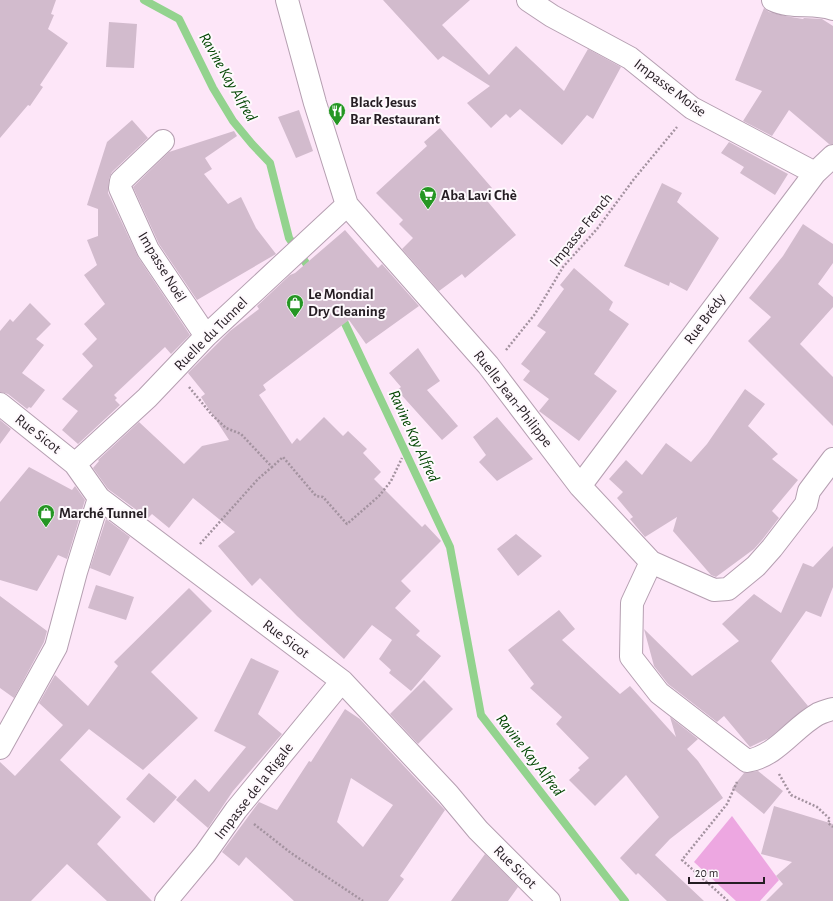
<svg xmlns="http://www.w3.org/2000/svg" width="833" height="901" viewBox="0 0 833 901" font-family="'Alegreya Sans',sans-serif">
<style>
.green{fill:#eda7e1}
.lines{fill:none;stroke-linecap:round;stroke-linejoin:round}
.stream{stroke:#93d38e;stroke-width:8}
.building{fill:#d2bbcd;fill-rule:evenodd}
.minor-casing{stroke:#b59fb1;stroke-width:24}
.path{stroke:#a3929f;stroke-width:2.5;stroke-dasharray:2 2;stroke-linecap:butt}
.minor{stroke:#fff;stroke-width:22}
.labels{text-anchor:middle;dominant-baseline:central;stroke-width:4;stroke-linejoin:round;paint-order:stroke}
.street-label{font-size:15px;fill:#251d23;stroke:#fef9fd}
.poi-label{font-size:15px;font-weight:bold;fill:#251d23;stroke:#fef9fd;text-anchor:start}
.water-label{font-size:16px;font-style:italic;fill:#004500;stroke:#fef9fd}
</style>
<rect width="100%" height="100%" fill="#fde6f8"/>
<!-- green -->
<path class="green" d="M732,816L779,880L760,901H736L694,862Z"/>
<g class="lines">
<!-- stream -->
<path class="stream" d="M144,0L179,19L213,88L233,121L252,144L270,163L289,238L312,272
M341,315L450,547L481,715L625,901"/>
</g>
<!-- building -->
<path class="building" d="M0,0H56L51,14L54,15L48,29L68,43L40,85L43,87L30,106L28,105L0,138Z
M383,0H470L442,25L489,75L516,46L564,91L588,49L621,67L593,119L587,115L562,145L520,109L510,118L506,114L491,128L467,103L490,86L443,56L438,60Z
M764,8L769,12L785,16L803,19L804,18L822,19L833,26V144H829L789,110L772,136L743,121L762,91L735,80Z
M109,22L137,24L134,68L106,67Z
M299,110L313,151L296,158L278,117Z
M132,120L148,138L112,172L109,179L108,193L138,257L190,335L171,354L165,347L114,395L117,398L115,400L120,405L78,444L62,430L78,411L62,399L93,366L82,354L97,339L84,324L105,304L84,275L97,265L87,240L98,236V209L87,205L107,142Z
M440,128L492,188L483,196L516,235L465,278L462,274L439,291L402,249L413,238L399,224L403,220L376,193L427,146L424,142Z
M234,131L237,136L205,158L212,169L204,174L228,204L241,197L256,228L276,254L197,300L159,244L133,187L169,152Z
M729,142L788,174L775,195L740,173L744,167L721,153Z
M662,183L682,193L677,202L719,238L687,291L670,282L669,286L624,266Z
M803,224L833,244V263L818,284L833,297V307L800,344L833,377V426L748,341L771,317L749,298L783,256Z
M345,230L378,268L382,264L419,306L366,344L349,320L263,385L266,390L259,395L292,444L297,438L300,441L324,417L343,436L348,431L367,449L363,453L381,472L374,479L422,527L425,524L441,541L401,581L411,591L395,608L420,631L416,635L441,656L411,691L389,673L391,670L379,659L392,640L372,625L344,659L297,616L260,578L252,586L218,546L235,532L193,498L169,528L152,514L148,518L142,513V514L108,489L93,468L99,461L98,460L139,422L184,464L202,446L229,440L201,397L205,394L188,373L230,331L259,309L257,306L290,275L295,273Z
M574,268L613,302L609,310L629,324L594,374L617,391L579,441L539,411L549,399L523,380L530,371L521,364L546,332L537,326L564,289L560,285Z
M30,303L51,324L36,339L44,345L22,373L45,390L31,408L29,407L27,409L8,394L0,392V331L10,319L13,322Z
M418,348L440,381L427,390L458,426L442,440L397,390L401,387L389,373Z
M745,389L765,404L748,426L778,454L772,459L798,480L772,511L779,518L762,540L754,549L716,577L711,575L673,531L677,517L645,537L630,519L633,517L617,498L623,492L609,479L626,460L642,475L666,443L691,462L707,444Z
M497,417L533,459L497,481L479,462L486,455L473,437Z
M0,420L11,429L0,444Z
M29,467L72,490L75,486L85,500L67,559L58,555L37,591L0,580V502Z
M106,519L130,537L110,576L90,568Z
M516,534L542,556L518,576L497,549Z
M833,546V587L821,617L806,611L771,661L808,706L769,738L750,747L724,716L717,722L668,684L654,666L644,629L692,676L739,641L722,624L754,594L781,613L803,563L813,567Z
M96,585L134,597L126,620L88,608Z
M189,588L212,611L151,672L198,718L143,770L89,729L60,760L121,817L97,844L152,901H107L67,864L31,901H0V762L15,776L63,725L39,703L55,675L88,706L118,666L114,662Z
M0,596L47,631L44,642L14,698L0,688Z
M559,610L575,629L562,640L620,694L630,686L676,737L670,717L698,739L687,749L698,761L723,798L670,839L655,855L704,901H667L638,873L636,875L620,858L659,817L626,775L595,806L569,780L580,770L578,768L589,758L556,724L562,717L530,688L534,684L508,650Z
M251,658L279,671L258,714L282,734L233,791L208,828L176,800L195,779L209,792L246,747L214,731Z
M424,680L453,709L418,744L390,714Z
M345,709L360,719L445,810L400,876L404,879L388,901H294L246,857L239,866L222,852L259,802L277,810L309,761L311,762ZM351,778L393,805L363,847L337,822Z
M758,771L783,791L764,814L732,788L744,773Z
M149,773L177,797L154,823L126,799Z
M774,806L833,824V901H766L783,884L776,876L792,862L761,854Z
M485,854L518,887L508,901H451Z"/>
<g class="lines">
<defs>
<path id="minor" d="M287,0L315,103L347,205L488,365L580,486L651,562L632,603L631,657L659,693L747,761C777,756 793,728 818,714C823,712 828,710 833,709
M528,0L552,16L630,58L692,108L815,173
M773,0C791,9 814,2 833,9
M163,141L121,181L120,188L148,250L206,336
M0,404L75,464L99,498L342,681L448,794L478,830L549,901
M75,464L147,398L206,336L347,205
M580,486L815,173L833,156
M651,562L714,590L728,589L756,566L772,548L806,504L809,491L833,459
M0,748L56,647L76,572L99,498
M166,901L205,854L236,810L342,681"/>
</defs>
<!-- minor casing -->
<use href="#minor" class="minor-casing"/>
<!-- path -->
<path class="path" d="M506,350L535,314L563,267L597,229L634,179L677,127
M189,387L212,415L226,428L241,434L272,467L283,457L316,496L323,497L347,524L379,496L391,481L402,458
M200,544L258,479L272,467
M779,774L791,795L817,807L830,819L828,823L833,827
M254,824L291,853L363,901
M728,901L682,860L727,804L737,782"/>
<!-- minor -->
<use href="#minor" class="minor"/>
</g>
<!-- icons -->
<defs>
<symbol id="restaurant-pin" viewBox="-11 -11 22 30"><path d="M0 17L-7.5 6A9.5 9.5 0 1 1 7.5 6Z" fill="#259623" stroke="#fef9fd"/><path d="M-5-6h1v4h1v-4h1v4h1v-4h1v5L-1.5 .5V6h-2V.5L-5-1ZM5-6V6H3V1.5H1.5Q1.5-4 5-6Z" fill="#fff"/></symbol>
<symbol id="supermarket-pin" viewBox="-11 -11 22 30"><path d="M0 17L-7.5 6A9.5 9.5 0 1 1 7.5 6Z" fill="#259623" stroke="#fef9fd"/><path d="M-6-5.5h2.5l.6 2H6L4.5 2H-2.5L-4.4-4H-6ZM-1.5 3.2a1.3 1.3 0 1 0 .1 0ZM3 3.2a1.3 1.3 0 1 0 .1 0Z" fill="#fff"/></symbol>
<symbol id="shop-pin" viewBox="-11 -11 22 30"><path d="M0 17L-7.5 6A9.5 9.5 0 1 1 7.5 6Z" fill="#259623" stroke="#fef9fd"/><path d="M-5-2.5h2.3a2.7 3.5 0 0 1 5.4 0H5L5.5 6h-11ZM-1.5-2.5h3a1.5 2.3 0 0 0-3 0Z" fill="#fff"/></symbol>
</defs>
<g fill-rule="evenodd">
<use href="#restaurant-pin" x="327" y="101" width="20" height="27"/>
<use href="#supermarket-pin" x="418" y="185" width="20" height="27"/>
<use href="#shop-pin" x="285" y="293" width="20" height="27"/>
<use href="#shop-pin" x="36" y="503" width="20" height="27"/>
</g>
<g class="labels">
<!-- street labels -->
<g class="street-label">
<text transform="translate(670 88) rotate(37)">Impasse Moïse</text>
<text transform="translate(581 230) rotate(-51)">Impasse French</text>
<text transform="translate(162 267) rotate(59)">Impasse Noël</text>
<text transform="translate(705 319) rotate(-53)">Rue Brédy</text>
<text transform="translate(211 334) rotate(-45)">Ruelle du Tunnel</text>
<text transform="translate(513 399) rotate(52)">Ruelle Jean-Philippe</text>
<text transform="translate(38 434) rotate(38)">Rue Sicot</text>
<text transform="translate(286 639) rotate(37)">Rue Sicot</text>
<text transform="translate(254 791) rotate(-52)">Impasse de la Rigale</text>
<text transform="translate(515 867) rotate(45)">Rue Sicot</text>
</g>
<!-- poi labels -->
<g class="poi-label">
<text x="350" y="102">Black Jesus<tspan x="350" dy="17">Bar Restaurant</tspan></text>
<text x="441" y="195">Aba Lavi Chè</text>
<text x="308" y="294">Le Mondial<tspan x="308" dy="17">Dry Cleaning</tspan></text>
<text x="59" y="513">Marché Tunnel</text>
</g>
<!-- water labels -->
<g class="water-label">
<text transform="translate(228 77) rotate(60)">Ravine Kay Alfred</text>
<text transform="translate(414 436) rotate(65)">Ravine Kay Alfred</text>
<text transform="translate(530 755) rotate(52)">Ravine Kay Alfred</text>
</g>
</g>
<!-- scale -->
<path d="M689 877v6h75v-6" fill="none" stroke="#251d23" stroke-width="2"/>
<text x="695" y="877" font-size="12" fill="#251d23" stroke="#fef9fd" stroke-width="3" paint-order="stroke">20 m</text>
</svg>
